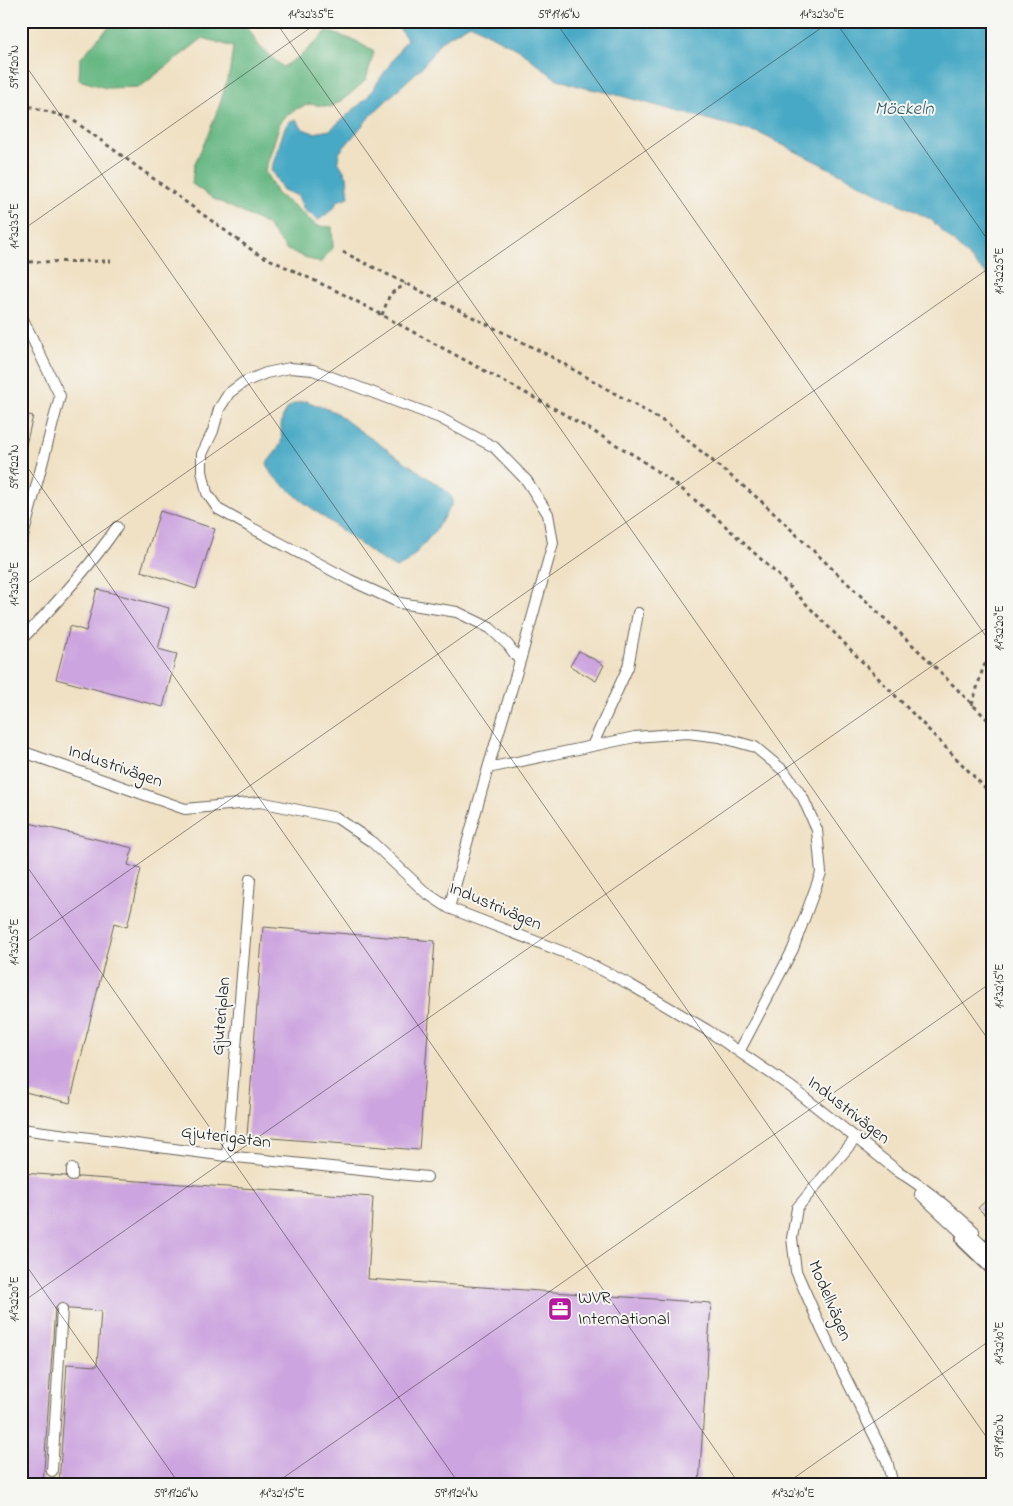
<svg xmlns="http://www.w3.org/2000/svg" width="1013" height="1506" viewBox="0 0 1013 1506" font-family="'Indie Flower',sans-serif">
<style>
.forest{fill:#67b884;stroke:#426a50}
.water{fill:#46a9c5;stroke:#316270}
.building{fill:#cca4df}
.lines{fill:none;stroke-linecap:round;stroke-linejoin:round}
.lane-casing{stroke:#666157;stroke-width:12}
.street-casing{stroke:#666157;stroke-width:24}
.path{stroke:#666157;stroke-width:3;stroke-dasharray:4 4;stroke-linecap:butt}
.lane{stroke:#fff;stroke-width:10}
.street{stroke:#fff;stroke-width:21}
.ticks{fill:none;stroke:#1c1c1c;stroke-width:1;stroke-opacity:0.45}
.labels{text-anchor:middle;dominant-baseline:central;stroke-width:4;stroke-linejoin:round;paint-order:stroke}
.street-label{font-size:18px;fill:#1c1c1c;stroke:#f6f6f2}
.poi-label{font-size:18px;fill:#1c1c1c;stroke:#f6f6f2;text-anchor:start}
.water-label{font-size:19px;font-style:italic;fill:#2f5b68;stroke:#f6f6f2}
.neatline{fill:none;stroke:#1c1c1c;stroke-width:2}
.ticks-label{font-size:12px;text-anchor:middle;fill:#1c1c1c}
</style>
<rect width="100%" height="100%" fill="#f6f6f2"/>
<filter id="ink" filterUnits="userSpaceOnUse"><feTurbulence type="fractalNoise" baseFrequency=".02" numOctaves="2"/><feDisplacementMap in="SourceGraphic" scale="10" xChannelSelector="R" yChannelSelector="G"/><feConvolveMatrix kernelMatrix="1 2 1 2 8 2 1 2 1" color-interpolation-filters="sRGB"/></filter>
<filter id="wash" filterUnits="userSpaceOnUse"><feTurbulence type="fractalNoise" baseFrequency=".0096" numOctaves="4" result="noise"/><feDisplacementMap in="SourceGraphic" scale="20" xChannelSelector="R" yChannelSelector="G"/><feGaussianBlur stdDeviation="1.12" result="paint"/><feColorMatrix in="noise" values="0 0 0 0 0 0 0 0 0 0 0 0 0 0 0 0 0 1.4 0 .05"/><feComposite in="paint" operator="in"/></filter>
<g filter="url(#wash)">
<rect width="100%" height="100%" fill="#f0e1c4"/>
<!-- forest -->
<path class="forest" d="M116,21H244L259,46L283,67L303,54L327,31L356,41L374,52L366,80L348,96L331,107L310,104L296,109L281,120L265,171L277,194L294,206L317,226L332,227L333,248L320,263L287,250L266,224L214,199L192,184L194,165L207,137L220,104L230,70L233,47L203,38L140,87L106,88L79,80L80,59L102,34Z"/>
<!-- water -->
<path class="water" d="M394,21H992V280L930,219L759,133L606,92L581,87L555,78L521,51L470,24L441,41L424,65L372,114L339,153L338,161L347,176L349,197L337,201L334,208L319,220L304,210L298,196L283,190L271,170L285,127L289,122L296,119L303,129L314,133L330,130L367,98L407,39Z
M306,401L335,412L356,428L444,489L452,497V504L435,531L408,562L396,568L379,558L302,501L271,474L267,463C272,456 278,450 281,443C282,438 281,432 281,426C283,408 289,404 306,401Z"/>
<g id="blocks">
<!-- building -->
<path class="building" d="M21,413L33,416L22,461H21Z
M160,511L215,529L196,589L141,571Z
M97,589L169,608L158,649L177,654L163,707L56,679L70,626L86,631Z
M579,651L604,665L596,681L570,666Z
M21,821L133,848L128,865L141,869L127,927L114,923L70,1103L21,1091Z
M263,927L435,941L419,1150L247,1136Z
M21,1173L373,1197L368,1279L711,1303L699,1485H59L67,1364L97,1366L101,1311L55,1308L43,1485H21Z
M992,1195V1222L978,1208Z"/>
</g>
</g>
<g filter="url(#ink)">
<use href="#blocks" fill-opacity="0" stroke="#666157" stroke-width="1"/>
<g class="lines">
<defs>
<path id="lane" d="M21,315L60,396L21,544
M21,640C56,604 89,568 117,527
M592,746L628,667L638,613
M21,751L185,809L260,802L337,818L372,842L425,892L449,908L576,957L629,984L707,1030L791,1087L899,1172C926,1188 951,1210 974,1231
M488,768L635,737L687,733L720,737L755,747L784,771L803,798L817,830L821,873L793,949L739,1052
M449,908L488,768L520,661L553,543L548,514L527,481L494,447L440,418L313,370L290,368L266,373L244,382L229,393L219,409L213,431L202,454V471L207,493L218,509L250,527L350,580L400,603L457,612L490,628L508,645L520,661
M21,1129L227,1156L427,1177
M856,1138L797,1208L792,1238L796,1271L822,1330L887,1461L893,1485
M227,1156L250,879
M72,1176V1169
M920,1194L967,1238
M52,1471L62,1309"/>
<path id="street" d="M967,1238L992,1262"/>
</defs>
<!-- lane casing -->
<use href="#lane" class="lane-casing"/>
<!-- street casing -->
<use href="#street" class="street-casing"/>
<!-- path -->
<path class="path" d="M21,104L70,118L256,253L343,294L557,410L637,457L678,486L720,521L777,574L992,795
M343,252L550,356L668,424L760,500L923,655L992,724
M21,262L111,261
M382,315L390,294L406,284
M972,705L983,668L992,652"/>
<!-- lane -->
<use href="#lane" class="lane"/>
<!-- street -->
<use href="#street" class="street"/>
</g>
</g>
<!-- ticks -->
<path class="ticks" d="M275,21L992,1045M555,21L992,645M835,21L992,246M21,59L992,1445M21,231L320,21M21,458L740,1485M21,588L831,21M21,858L460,1485M21,946L992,266M21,1258L180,1485M21,1303L992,624M273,1485L992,982M784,1485L992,1339"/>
<!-- icons -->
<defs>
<symbol id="office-square" viewBox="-11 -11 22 22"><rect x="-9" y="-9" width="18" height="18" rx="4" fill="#b5179e" stroke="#f6f6f2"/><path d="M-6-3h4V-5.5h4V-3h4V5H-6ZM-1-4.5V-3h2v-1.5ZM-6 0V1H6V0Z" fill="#fff"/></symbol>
</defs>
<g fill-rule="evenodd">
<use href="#office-square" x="546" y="1295" width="28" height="28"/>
</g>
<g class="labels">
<!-- street labels -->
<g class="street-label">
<text transform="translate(115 767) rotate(19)">Industrivägen</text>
<text transform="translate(495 907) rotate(23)">Industrivägen</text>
<text transform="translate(222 1016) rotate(-85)">Gjuteriplan</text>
<text transform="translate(848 1111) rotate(38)">Industrivägen</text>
<text transform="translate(226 1138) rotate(7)">Gjuterigatan</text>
<text transform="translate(829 1301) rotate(67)">Modellvägen</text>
</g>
<!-- poi labels -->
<g class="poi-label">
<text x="578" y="1299">WVR<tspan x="578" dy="21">International</tspan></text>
</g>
<!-- water labels -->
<g class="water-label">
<text x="904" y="109">Möckeln</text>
</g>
</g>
<!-- margin -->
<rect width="1013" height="1506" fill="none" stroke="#f6f6f2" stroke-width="55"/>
<rect x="28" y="28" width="958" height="1450" class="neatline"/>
<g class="ticks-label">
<text x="311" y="18">14°32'35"E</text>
<text x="559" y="18">59°19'16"N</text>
<text x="822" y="18">14°32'30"E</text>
<text transform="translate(14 67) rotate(-90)" y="4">59°19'20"N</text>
<text transform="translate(14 226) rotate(-90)" y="4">14°32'35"E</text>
<text transform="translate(999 271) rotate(-90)" y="4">14°32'25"E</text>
<text transform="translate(14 467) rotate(-90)" y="4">59°19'22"N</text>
<text transform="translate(14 584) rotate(-90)" y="4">14°32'30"E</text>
<text transform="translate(999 628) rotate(-90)" y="4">14°32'20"E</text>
<text transform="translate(14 942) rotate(-90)" y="4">14°32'25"E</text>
<text transform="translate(999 986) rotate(-90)" y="4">14°32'15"E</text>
<text transform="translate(14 1299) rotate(-90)" y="4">14°32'20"E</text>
<text transform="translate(999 1343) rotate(-90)" y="4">14°32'10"E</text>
<text transform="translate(999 1436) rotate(-90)" y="4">59°19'20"N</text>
<text x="176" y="1497">59°19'26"N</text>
<text x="282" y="1497">14°32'15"E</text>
<text x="456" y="1497">59°19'24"N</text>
<text x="793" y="1497">14°32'10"E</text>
</g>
</svg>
